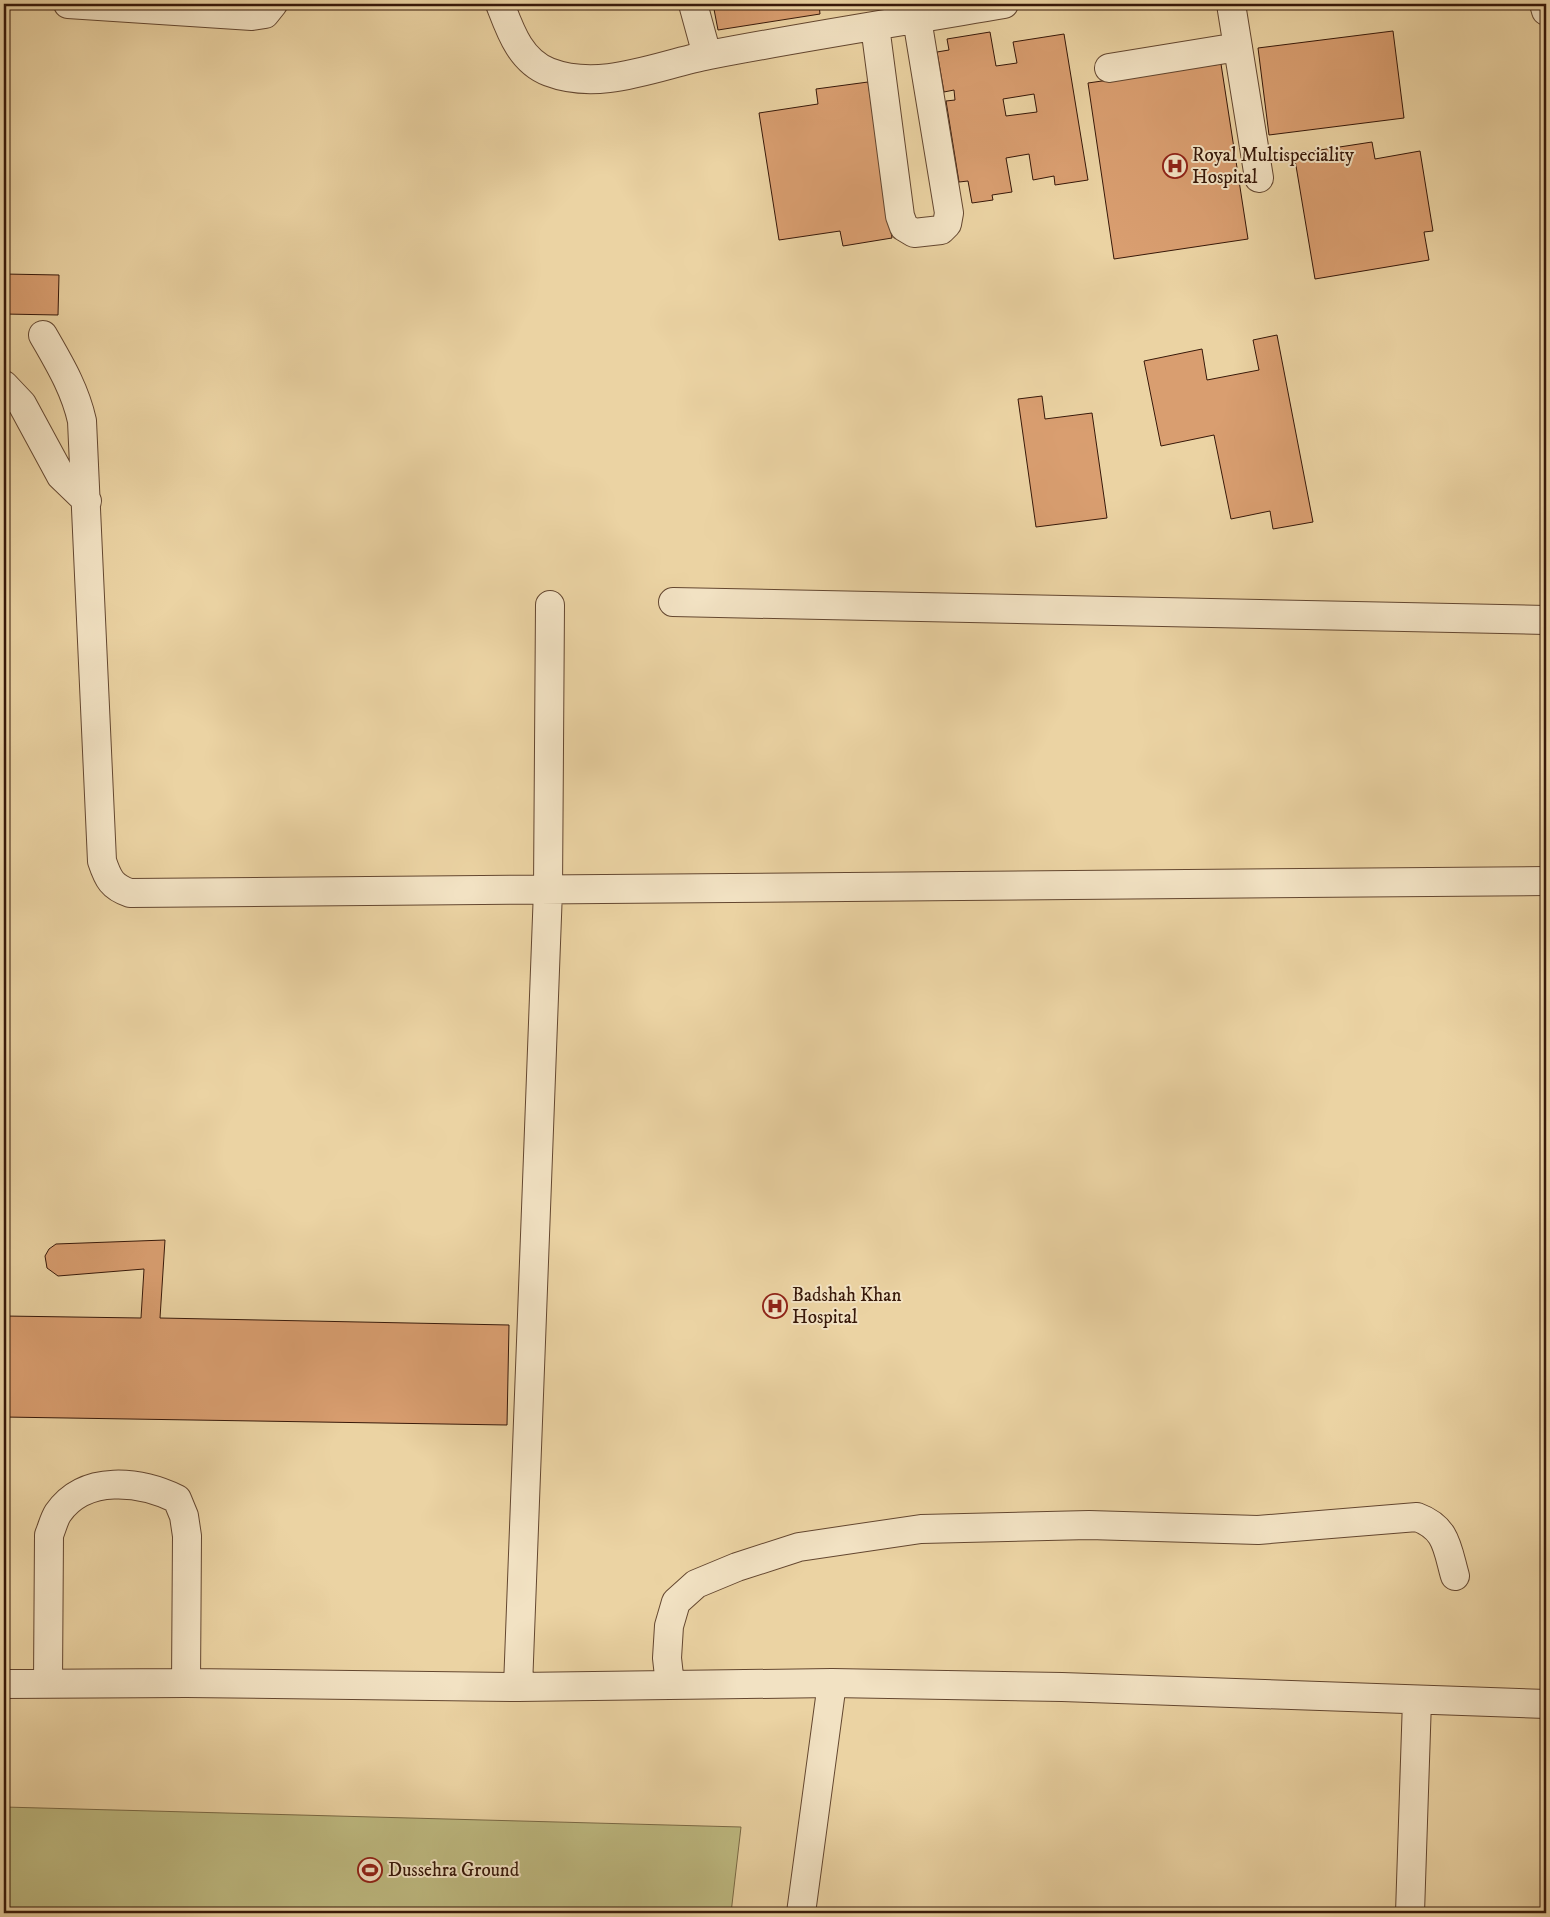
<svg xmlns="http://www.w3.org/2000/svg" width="1550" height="1917" viewBox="0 0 1550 1917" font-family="'IM FELL DW Pica',serif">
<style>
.green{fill:#beba81;stroke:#7a6945}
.building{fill:#d99e70;stroke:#371809;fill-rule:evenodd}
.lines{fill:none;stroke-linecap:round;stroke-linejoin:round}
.minor-casing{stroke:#644730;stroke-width:30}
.minor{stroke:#f2e2c3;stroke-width:28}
.labels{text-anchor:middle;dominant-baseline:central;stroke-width:4;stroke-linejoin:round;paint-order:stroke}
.poi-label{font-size:19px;fill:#371809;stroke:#f2e2c3;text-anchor:start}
</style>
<rect width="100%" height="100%" fill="#ebd3a3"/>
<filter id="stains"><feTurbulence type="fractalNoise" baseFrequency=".004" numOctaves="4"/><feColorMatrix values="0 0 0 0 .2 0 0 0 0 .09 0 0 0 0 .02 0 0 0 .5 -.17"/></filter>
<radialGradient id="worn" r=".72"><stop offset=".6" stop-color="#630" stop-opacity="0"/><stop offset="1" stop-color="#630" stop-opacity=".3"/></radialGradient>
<!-- green -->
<path class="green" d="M4,1807L741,1827L731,1913H4Z"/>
<!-- building -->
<path class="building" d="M713,4H819L820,14L718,30Z
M1393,31L1404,118L1269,135L1258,48Z
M990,32L996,66L1017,63L1013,42L1064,34L1088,180L1055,185L1054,176L1033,180L1029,154L1006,158L1012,192L992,195L993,200L972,203L968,181L959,182L946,101L955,100L954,90L944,92L937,52L949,50L947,39ZM1034,94L1037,112L1006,116L1003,99Z
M1221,64L1248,239L1114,259L1088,83Z
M868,82L892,238L843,246L840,231L779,240L759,113L818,104L816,89Z
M1372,142L1375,159L1420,151L1433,231L1424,232L1429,260L1315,279L1294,154Z
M4,274L59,275L58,315L4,314Z
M1277,335L1313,522L1273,529L1270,511L1231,519L1214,435L1161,446L1144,361L1202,349L1207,380L1259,370L1253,340Z
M1042,396L1045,419L1092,413L1107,518L1036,527L1018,399Z
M165,1240L160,1318L509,1325L507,1425L4,1417V1316L141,1318L144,1269L58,1276L47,1268L45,1256L49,1249L56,1244Z
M1469,1911V1913H1431V1912Z"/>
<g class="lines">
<defs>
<path id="minor" d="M68,4L252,16L265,14L273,4
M500,4C510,30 520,61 549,72C601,92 658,65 709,55C807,36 906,21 1004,4
M693,4L707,55
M1231,4L1259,178
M1544,4L1546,11
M875,26L900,216L904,227L914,233L941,230L947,224L949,213L917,19
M1109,68L1238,47
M43,335C59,363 75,389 82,421L102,861C108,879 112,887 130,893L1546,881
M4,385L22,404L61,476L87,501
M673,602L1546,620
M48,1682L49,1535C52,1528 54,1519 58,1513C85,1474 140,1481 177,1499L184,1516L187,1536L186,1683
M4,1684L186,1683L518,1687L832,1683L1062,1687L1546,1704
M670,1685L667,1658L669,1626L676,1602L696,1584L737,1567L799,1547L921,1529L1089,1525L1258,1530L1417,1517C1447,1528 1447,1548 1455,1576
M518,1687L548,890L550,605
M801,1913L832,1683
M1410,1913L1417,1700"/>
</defs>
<!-- minor casing -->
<use href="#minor" class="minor-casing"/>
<!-- minor -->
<use href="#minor" class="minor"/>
</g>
<!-- icons -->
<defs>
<symbol id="hospital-ring" viewBox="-11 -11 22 22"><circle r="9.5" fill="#f2e2c3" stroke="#8f2418" stroke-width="1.5"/><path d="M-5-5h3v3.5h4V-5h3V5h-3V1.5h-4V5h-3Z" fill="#8f2418"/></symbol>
<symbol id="stadium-ring" viewBox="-11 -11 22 22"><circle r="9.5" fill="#f2e2c3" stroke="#8f2418" stroke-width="1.5"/><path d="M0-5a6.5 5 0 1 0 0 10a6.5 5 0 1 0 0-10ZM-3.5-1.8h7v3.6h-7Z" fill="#8f2418"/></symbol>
</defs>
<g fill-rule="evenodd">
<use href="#hospital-ring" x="1161" y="152" width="28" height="28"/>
<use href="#hospital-ring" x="761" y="1292" width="28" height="28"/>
<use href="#stadium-ring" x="356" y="1856" width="28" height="28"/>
</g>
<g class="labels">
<!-- poi labels -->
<g class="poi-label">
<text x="1192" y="155">Royal Multispeciality<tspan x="1192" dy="22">Hospital</tspan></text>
<text x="792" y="1295">Badshah Khan<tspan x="792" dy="22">Hospital</tspan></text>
<text x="388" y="1870">Dussehra Ground</text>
</g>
</g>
<!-- margin -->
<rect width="1550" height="1917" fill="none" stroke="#ebd3a3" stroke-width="20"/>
<rect x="5" y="5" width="1540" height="1907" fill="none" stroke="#371809" stroke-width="2.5"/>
<rect x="10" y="10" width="1530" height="1897" fill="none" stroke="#371809"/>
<rect width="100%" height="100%" filter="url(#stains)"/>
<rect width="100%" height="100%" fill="url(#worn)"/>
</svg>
